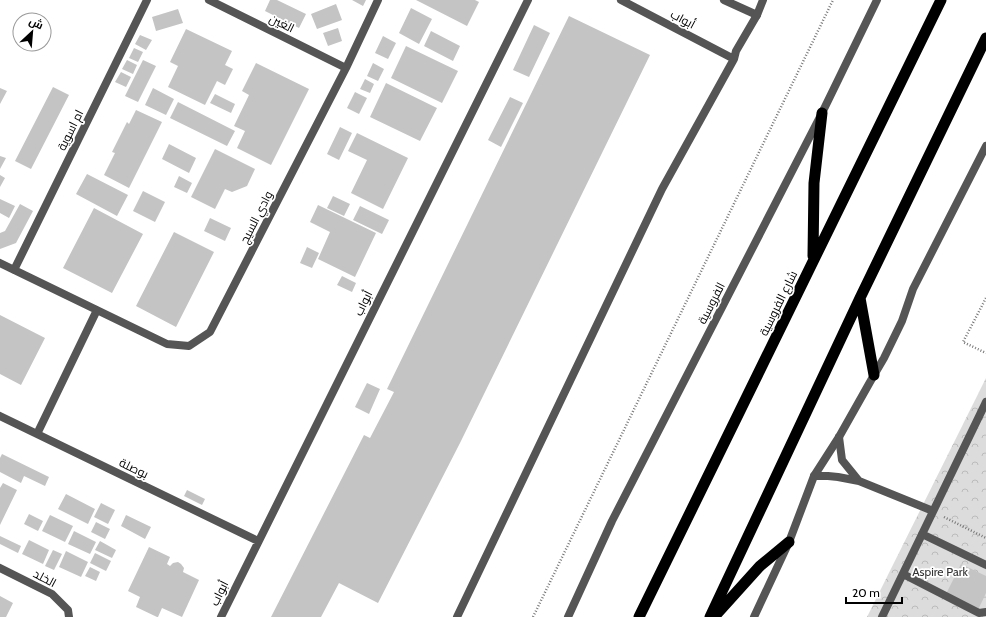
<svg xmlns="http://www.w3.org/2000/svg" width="986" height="617" viewBox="0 0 986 617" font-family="Cabin,Cairo,sans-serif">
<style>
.park{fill:url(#park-crowns)}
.building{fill:#c4c4c4}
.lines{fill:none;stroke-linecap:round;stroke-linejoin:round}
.path{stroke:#777;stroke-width:2.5;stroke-dasharray:1 2;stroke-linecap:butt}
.service{stroke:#555;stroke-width:8}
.minor{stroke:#555;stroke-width:8}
.trunk{stroke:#000;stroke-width:11}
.labels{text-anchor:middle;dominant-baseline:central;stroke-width:3.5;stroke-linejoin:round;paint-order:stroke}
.street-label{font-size:12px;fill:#000;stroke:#fff}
.park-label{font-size:12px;fill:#333;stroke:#fff}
</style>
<defs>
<pattern id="park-crowns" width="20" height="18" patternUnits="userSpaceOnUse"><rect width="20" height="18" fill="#dcdcdc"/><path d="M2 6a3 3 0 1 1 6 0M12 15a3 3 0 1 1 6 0" fill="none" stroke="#bbb"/></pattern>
</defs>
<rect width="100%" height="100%" fill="#fff"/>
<!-- park -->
<path class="park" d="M986,378V617H867Z"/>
<!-- building -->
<path class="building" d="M270,0H277L306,14L299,28L265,11Z
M352,0H366L363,6Z
M416,0H475L479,2L467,26Z
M336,4L342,20L317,29L311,14Z
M411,8L432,19L419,44L399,33Z
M178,9L183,23L156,31L152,17Z
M569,16L650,55L460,443L378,603L339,583L321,617H271L364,435L370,438L394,392L387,389Z
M534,25L550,33L529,77L513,70Z
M338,28L342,41L328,46L323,33Z
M186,29L232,51L225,65L233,69L225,85L217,81L205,105L168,87L178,66L170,62Z
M431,31L460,46L453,61L424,46Z
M140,35L152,40L146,50L135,44Z
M383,36L396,43L388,59L375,53Z
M406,46L458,71L442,103L391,78Z
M134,48L143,52L138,62L129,58Z
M127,60L137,65L133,74L122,69Z
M143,60L156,66L138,102L125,96Z
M256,63L309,89L271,165L237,148L245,131L234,126L249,95L242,91Z
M373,63L384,69L378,81L367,76Z
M121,72L131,77L126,87L115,82Z
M365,79L374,84L370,93L360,89Z
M386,83L437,108L420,141L370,117Z
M53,87L69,95L31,169L15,161Z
M0,88L7,91L0,104Z
M153,88L174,99L166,115L145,105Z
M355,92L367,98L359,114L347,108Z
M215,94L235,104L231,113L210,103Z
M510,97L523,103L501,147L488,140Z
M178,102L235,131L227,146L170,118Z
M136,110L162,122L129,188L104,175L115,153L112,152L127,122L129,124Z
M340,127L352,133L339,160L327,154Z
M357,133L408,158L383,209L351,193L367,160L348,151Z
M169,144L196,158L189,173L162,159Z
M215,149L255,169L247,186L232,192L225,189L215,209L191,197Z
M0,156L6,158L0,169Z
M87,174L128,195L117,216L76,194Z
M0,175L5,178L0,187Z
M179,176L192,183L187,193L174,187Z
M143,191L165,202L155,222L133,211Z
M333,196L350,204L344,216L327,208Z
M0,199L15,206L9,218L0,213Z
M20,204L33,211L16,243L0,249V233L5,231Z
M318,205L376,233L355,277L318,259L330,232L310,222Z
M360,206L389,220L382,234L353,220Z
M94,208L143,234L112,293L63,268Z
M210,218L231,228L225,241L204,231Z
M174,232L214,252L176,327L136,306Z
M307,247L319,253L312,268L300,263Z
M342,276L356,283L352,292L337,285Z
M0,315L45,338L21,385L0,374Z
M367,383L380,389L369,414L355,407Z
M2,454L49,477L45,486L24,476L21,483L0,472V458Z
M3,483L17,490L0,525V488Z
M187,490L205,499L202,505L184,496Z
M66,494L95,509L88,524L58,509Z
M101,503L115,510L108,524L94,517Z
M29,514L43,521L38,531L24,524Z
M50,515L73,526L65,542L42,531Z
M126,515L151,527L145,539L121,526Z
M96,522L110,529L105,539L91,532Z
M74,531L96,542L90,554L68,544Z
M0,536L21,546L18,553L0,544Z
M29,540L49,550L43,564L22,554Z
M100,541L116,550L112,558L95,550Z
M149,547L170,557L167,564L170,566L173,563L178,562L181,564L184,568L183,572L199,580L182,617L162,608L158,617H157L136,607L140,597L128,591Z
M53,550L62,554L54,570L45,566Z
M66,551L88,562L81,577L59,567Z
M95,553L111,561L106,571L90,563Z
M961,564L986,576V593L978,610L946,594Z
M90,567L100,572L96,581L85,576Z
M0,596L13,603L6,617H0Z"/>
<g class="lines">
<!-- path -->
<path class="path" d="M986,298L963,342L986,353
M944,517L986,538
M533,617L833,0"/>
<!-- service -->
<path class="service" d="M724,0L757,15
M839,437L842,460L859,481
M814,476H828L838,477L859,481L933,511
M922,534L986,565
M903,574L979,613L986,612
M882,617L986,402"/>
<!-- minor -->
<path class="minor" d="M209,0L346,68
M621,0L734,59
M0,263L167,344L189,346L210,332L346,68L378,0
M14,270L147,0
M0,416L258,541
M37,434L97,310
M0,568L52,594L68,610L69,617
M221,617L528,0
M457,617L662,189L734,59L736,51L757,15L763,0
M568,617L612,521L822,113L877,0
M754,617L789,542L814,476L839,437L874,375L884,358L902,321L913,289L986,146"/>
<!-- trunk -->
<path class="trunk" d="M813,256L814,183L822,113
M860,298L874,375
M639,617L941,0
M710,617L860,298L986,38
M714,617L760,566L789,542"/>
</g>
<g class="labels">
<!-- street labels -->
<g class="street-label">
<text transform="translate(683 19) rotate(28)">أبواب</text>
<text transform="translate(282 23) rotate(26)">الغين</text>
<text transform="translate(70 130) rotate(-64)">ام اسوية</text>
<text transform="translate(256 217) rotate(-63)">وادي السيج</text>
<text transform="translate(363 303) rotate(-64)">أبواب</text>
<text transform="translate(711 303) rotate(-63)">الفروسية</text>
<text transform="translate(778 303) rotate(-64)">شارع الفروسية</text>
<text transform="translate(134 468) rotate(26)">بوصلة</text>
<text transform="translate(45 578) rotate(28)">الخلد</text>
<text transform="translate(219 593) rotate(-64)">أبواب</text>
</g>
<!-- park labels -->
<g class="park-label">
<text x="940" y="571">Aspire Park</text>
</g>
</g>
<!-- north arrow -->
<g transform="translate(32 32) rotate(26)"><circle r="19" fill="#ffffff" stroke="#999999"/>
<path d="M0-3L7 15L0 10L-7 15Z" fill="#000000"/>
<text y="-6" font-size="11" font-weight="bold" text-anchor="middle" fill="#000000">ش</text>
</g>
<!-- scale -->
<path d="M846 597v6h56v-6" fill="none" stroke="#000000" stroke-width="2"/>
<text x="852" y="597" font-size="12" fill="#000000" stroke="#ffffff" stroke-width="3" paint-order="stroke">20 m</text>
</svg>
